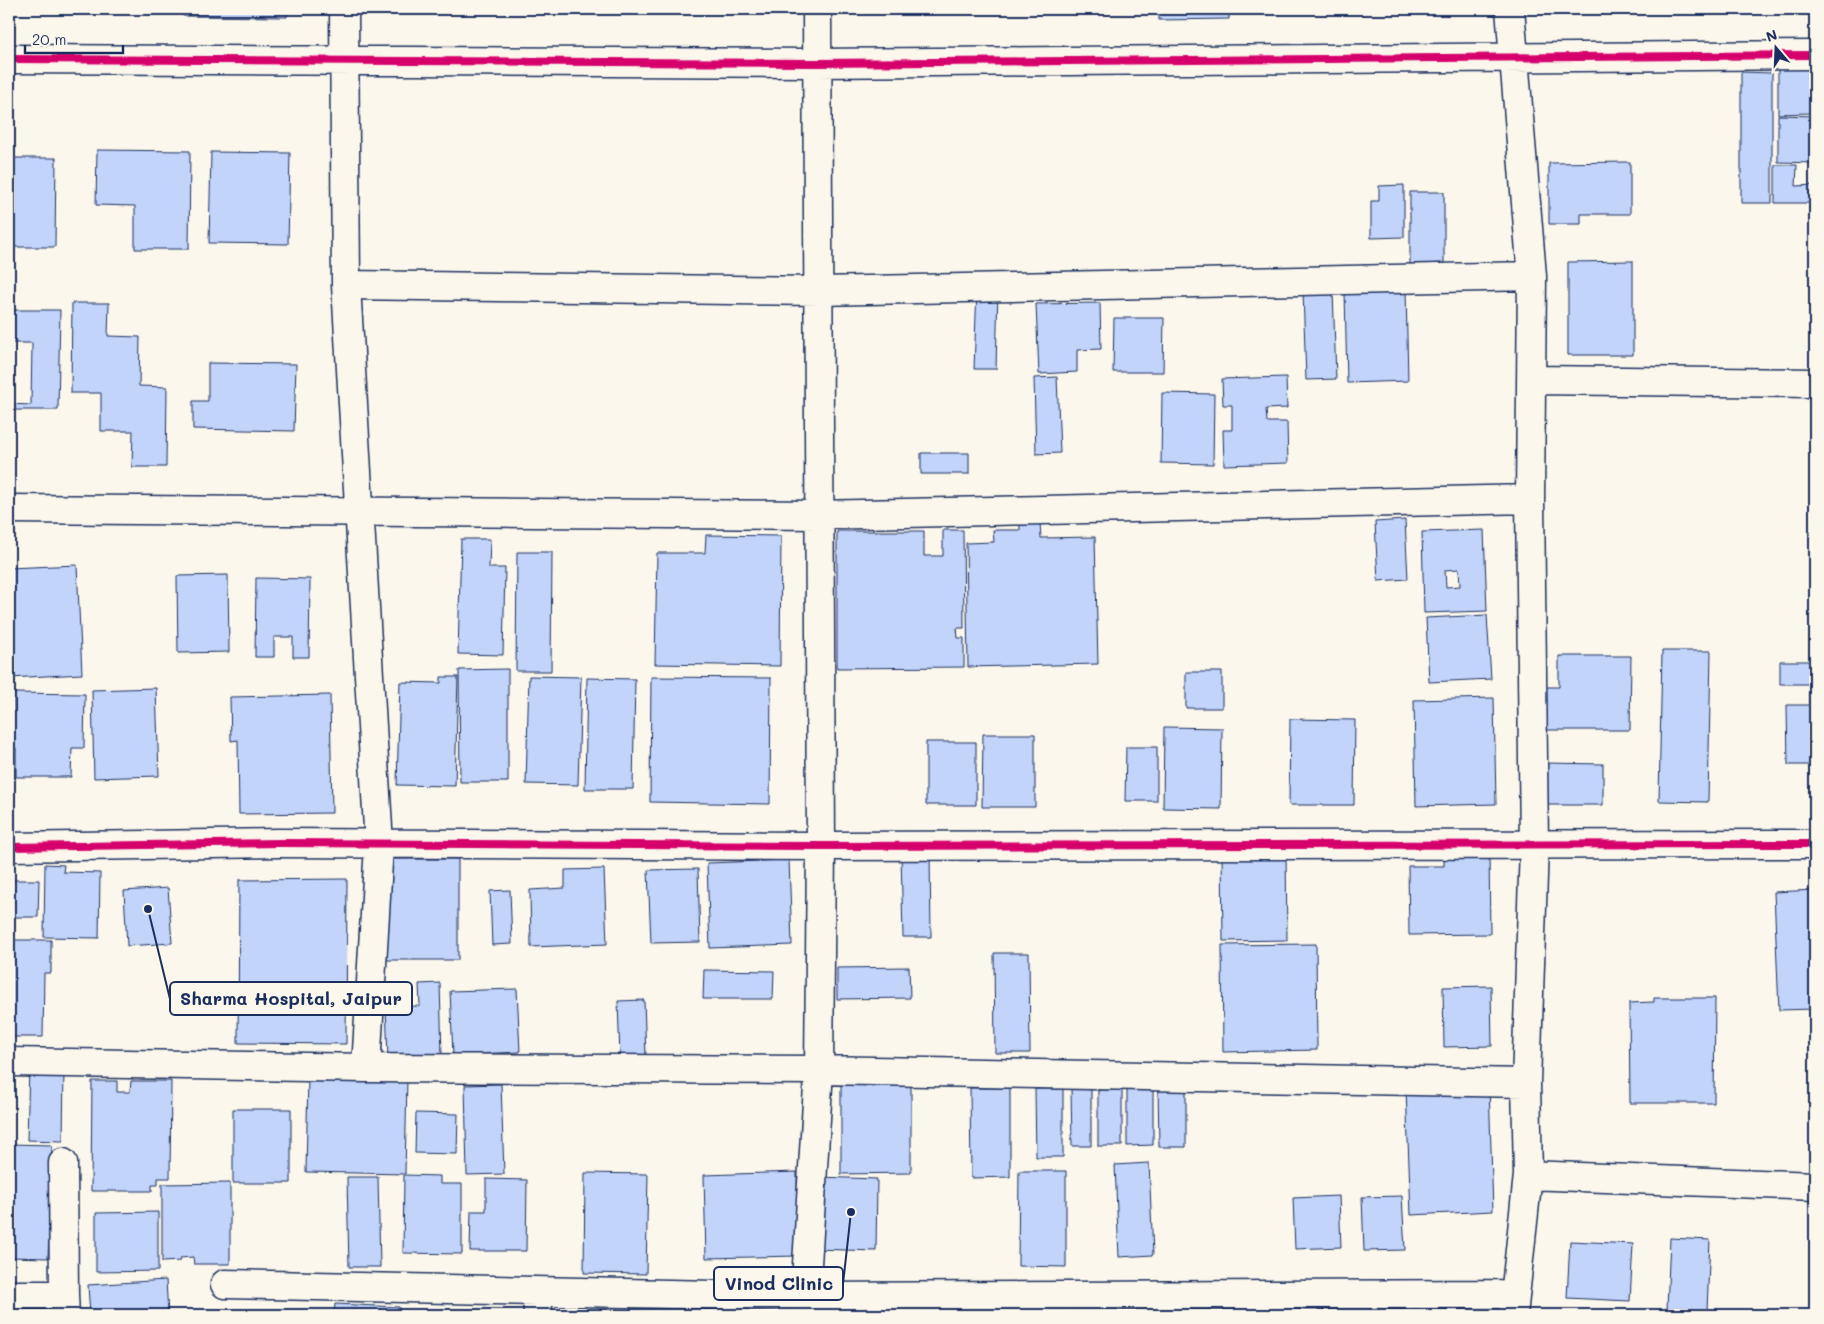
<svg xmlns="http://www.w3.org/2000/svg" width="1824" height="1324" viewBox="0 0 1824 1324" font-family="Mali,sans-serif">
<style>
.building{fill:#c2d4fa;stroke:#1b2f5e;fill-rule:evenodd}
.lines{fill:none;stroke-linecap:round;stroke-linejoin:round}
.minor-casing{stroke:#1b2f5e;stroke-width:31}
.minor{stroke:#fbf7ec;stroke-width:28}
.cycleway-casing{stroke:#fbf7ec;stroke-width:11}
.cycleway{stroke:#d6006c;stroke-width:8}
.leader{fill:none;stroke:#1b2f5e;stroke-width:2}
.callout-dot{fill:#1b2f5e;stroke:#fbf7ec;stroke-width:2}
.callout{fill:#fbf7ec;stroke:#1b2f5e;stroke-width:2}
.callout-label{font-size:18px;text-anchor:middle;font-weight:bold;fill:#1b2f5e}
</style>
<rect width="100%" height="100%" fill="#fbf7ec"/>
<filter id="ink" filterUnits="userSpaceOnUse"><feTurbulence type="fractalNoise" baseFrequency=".02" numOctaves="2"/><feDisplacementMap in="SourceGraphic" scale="10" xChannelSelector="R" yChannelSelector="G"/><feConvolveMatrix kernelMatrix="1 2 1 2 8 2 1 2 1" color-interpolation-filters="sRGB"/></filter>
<g filter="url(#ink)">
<!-- building -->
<path class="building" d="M183,9H287V17L183,16Z
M1159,9H1229V19L1159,20Z
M1810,68V113L1778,114V69Z
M1741,72L1772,73V203H1741Z
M1778,115L1815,116V163L1778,162Z
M97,150L190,151L189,249H135V206L96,205Z
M211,152L290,153L288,244L209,243Z
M9,158H56L55,247H9Z
M1630,162V214H1581V224H1549V163Z
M1775,165H1797L1796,186L1815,185V203H1775Z
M1404,185V237L1371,238V201H1379V186Z
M1410,192H1444V268L1410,269Z
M1633,261V355H1568V262Z
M977,288H998L996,369H974Z
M1333,290L1336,379L1306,380L1303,291Z
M1406,290L1408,381L1347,383L1345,292Z
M72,303H109L108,336L140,337L139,386L167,387L166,467H132L133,431H101V393H71Z
M1100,303L1101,349L1077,350V372L1039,374L1036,304Z
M9,310H60L58,410H9V404L31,405L32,343H9Z
M1114,318H1164L1163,372H1113Z
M208,363L296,364L294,431L193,429V401H208Z
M1057,377L1060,453L1036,454L1034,378Z
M1286,377L1287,408L1266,409L1267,422H1287L1288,463L1224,465L1223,430H1232V405H1223L1222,379Z
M1162,393L1214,394L1213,464L1161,463Z
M921,453H969V474H921Z
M1405,520L1408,579L1378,581L1375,522Z
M1040,523L1041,538L1095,537L1098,664L968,667L966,543L994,542L993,530H1020V524Z
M943,530H963L964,628H957L958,638H964V667L837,668V531H924V556H943Z
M1484,530L1487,611L1424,613L1422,532ZM1459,569L1460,586L1446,587L1445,570Z
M706,535L781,536L780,666L655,664L657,553H705Z
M461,539H490L489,568H505L503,655L458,654Z
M517,552H552L551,671H516Z
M77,565L82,674L9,678V568Z
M228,575L229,652L178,653L177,576Z
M256,578L310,579L309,657H293V637H274V657H255Z
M1487,615L1491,679L1429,682L1426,618Z
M1662,651H1711L1708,802L1659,801Z
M1559,656H1631L1630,730H1541V687H1559Z
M1780,661H1815V765H1788L1787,705H1809V684H1780Z
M508,669V782H460L459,670Z
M1186,672H1222V708H1186Z
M529,676L581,677L578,785L526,784Z
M441,677H458L455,786L397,785L400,682L441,683Z
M651,677L771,678L770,804L650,802Z
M587,678L635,679L633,789H585Z
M156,688L159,776L94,778L92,690Z
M13,693L85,694L84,748H72L71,777H16V748H12Z
M330,695L332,813L239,814L238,740L231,741L230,697Z
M1494,698L1496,804L1416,806L1414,700Z
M1290,719L1355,720L1354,805H1289Z
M1164,727L1222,728L1221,809L1163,808Z
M983,734H1035V807H982Z
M926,742H976V805H926Z
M1126,747H1157V801H1125Z
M1545,763L1603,764V805H1545Z
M1286,853L1287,940L1223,941L1222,854Z
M1444,853H1489L1490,934L1409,935L1408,866H1444Z
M901,854H930L931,937H903Z
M386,859H458V960H386Z
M789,860L792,945L710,948L707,863Z
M45,864L64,865L63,872L100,873L99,938L44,937Z
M604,869L607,944L531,947L530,890L565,888V870Z
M698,869L700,942L651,943L648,870Z
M347,879L346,1044L238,1043L239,880Z
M9,880H39L38,917H9Z
M168,888L172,943L127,946L124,891Z
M510,890L512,944L492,945L490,891Z
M1815,890V1009L1779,1010L1774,892Z
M9,940H51V973H44L43,1037H9Z
M1316,944L1317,1050L1223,1052L1222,945Z
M994,953H1029L1030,1053H995Z
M909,967L910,998L837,999V968Z
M704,970L774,971L773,999H703Z
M440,983L442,1056L388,1058L386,1007L420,1006L419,984Z
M1491,986L1492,1046L1444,1047L1443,987Z
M517,989L520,1052L453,1055L450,991Z
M1654,998H1715L1714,1103H1630L1629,1003L1654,1002Z
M644,1000L646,1058H620L618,1001Z
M29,1067L64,1068L63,1141L27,1140Z
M308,1077L407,1078L405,1174L306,1172Z
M841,1080H911V1173L841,1174Z
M92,1081H117V1092H130L131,1081H171L170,1178H158V1185H152V1191H91Z
M501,1084L504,1174L467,1175L465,1085Z
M1158,1086H1186V1147H1159Z
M1489,1087L1493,1211L1411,1215L1406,1090Z
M970,1088H1010V1177L971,1178Z
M1035,1089H1063V1157H1036Z
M1071,1089H1091V1146H1072Z
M1127,1089H1153V1145L1127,1146Z
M1098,1090H1122V1146H1098Z
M233,1109H291V1183H233Z
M416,1113L458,1114L457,1154L415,1153Z
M9,1144L52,1145L48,1258L9,1257Z
M1149,1163L1153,1255L1119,1257L1115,1165Z
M1019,1171H1066V1267L1018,1266Z
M797,1172L799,1256L706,1258L704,1175Z
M585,1173L648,1174L646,1274L584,1273Z
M404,1175L440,1176V1184H462V1254L403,1253Z
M347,1177H378L380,1267H349Z
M817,1177L877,1179L876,1251L815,1249Z
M486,1179L527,1180L526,1251H470L471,1211H486Z
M230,1183V1264H194L193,1257L180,1258L181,1261L162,1262V1184Z
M1339,1196L1341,1247L1295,1249L1293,1198Z
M1402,1196L1405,1250L1364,1251L1362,1197Z
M158,1212V1271L96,1272V1213Z
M1670,1238L1710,1240L1707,1310L1667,1309Z
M1570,1241L1633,1244L1630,1301L1567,1298Z
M166,1280L168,1315H90L88,1285Z
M335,1304L399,1307L398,1315H334Z
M843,1311H918V1315H842Z"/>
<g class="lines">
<defs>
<path id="minor" d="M344,9L346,285L379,845L366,1068
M1510,9L1532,276L1530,499L1534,846L1526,1083L1528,1175L1513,1315
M9,59L817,63L1815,55
M346,285L819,291L1532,276
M1531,380L1815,383
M9,509L818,515L1530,499
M9,847L278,843L821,846L1815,844
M9,1062L366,1068L819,1070L1526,1083
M63,1163L64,1295
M1528,1175L1815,1186
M225,1284L805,1297L1514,1294
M537,1292L538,1315
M9,1295H64L65,1315
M806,1315L805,1297L819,1070L821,846L817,9"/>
</defs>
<!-- minor casing -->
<use href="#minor" class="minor-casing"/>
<!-- minor -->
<use href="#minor" class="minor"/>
<defs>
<path id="cycleway" d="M9,59L817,63L1815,55
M9,847L278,843L821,846L1815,844"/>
</defs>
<!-- cycleway casing -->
<use href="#cycleway" class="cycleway-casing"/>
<!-- cycleway -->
<use href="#cycleway" class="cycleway"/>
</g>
</g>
<!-- callouts -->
<path class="leader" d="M148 909L170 999M851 1212L843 1284"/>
<g class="callout-dot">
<circle cx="148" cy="909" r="5"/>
<circle cx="851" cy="1212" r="5"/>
</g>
<g class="callout">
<rect x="170" y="982" width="242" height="33" rx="5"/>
<rect x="714" y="1267" width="129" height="33" rx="5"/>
</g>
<g class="callout-label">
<text x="291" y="1005">Sharma Hospital, Jaipur</text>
<text x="779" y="1290">Vinod Clinic</text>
</g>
<!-- margin -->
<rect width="1824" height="1324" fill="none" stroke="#fbf7ec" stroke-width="30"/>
<rect x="15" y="15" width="1794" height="1294" fill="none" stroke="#1b2f5e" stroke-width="2" filter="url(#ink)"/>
<!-- north arrow -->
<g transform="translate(1776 48) rotate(341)" stroke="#fbf7ec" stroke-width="4" paint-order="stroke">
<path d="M0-4L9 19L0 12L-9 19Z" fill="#1b2f5e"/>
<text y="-8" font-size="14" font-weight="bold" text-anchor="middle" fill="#1b2f5e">N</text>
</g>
<!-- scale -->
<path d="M25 45v8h98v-8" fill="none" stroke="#1b2f5e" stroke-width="2.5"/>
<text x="32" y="45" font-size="15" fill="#1b2f5e" stroke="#fbf7ec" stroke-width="4" paint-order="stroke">20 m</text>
</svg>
